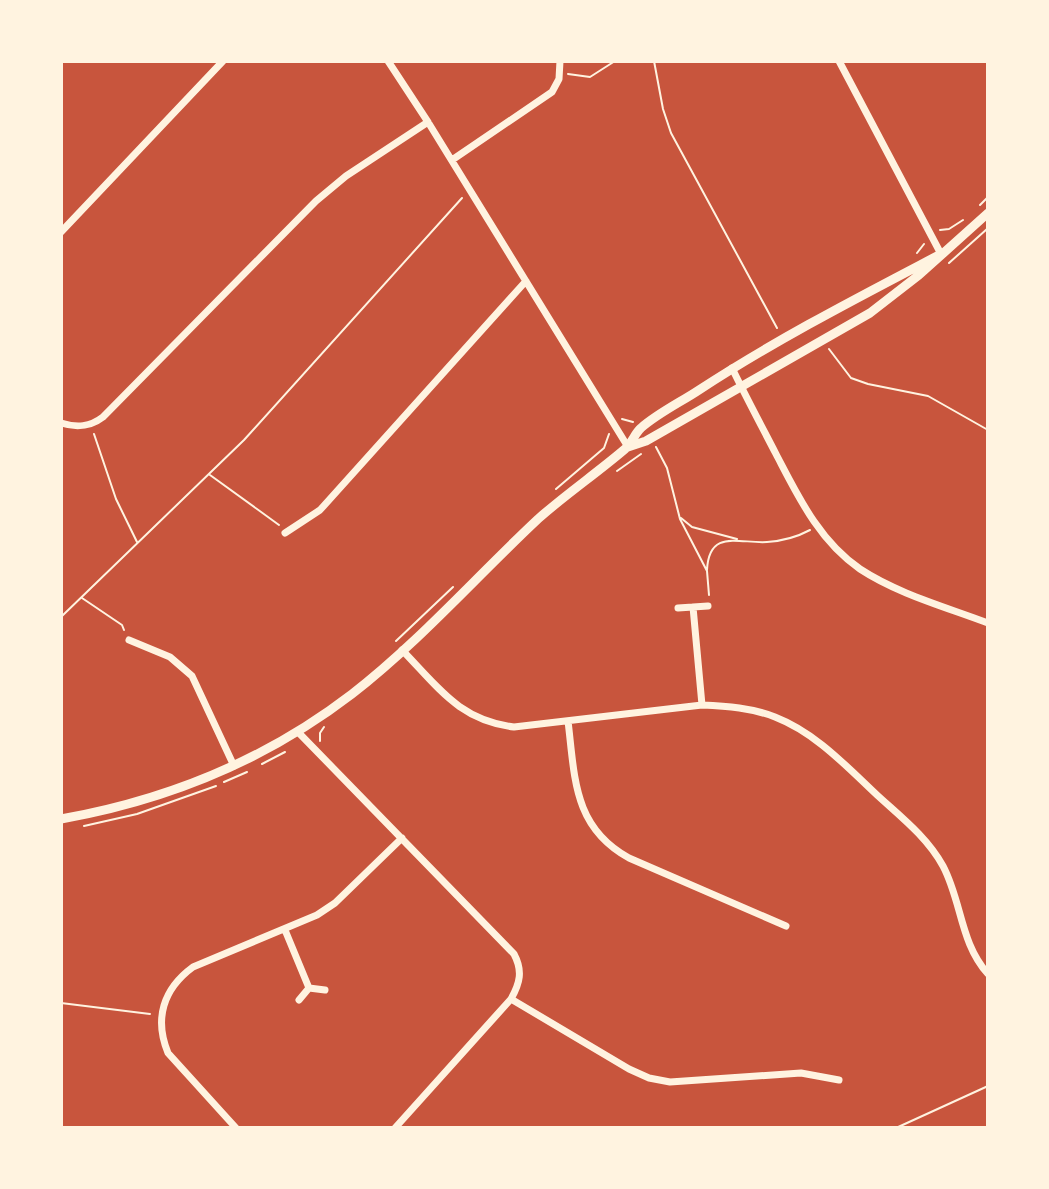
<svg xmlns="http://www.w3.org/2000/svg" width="1049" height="1189" viewBox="0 0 1049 1189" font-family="Commissioner,sans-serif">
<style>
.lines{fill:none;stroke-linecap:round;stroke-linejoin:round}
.path{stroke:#fff3e0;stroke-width:2}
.minor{stroke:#fff3e0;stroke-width:7}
.tertiary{stroke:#fff3e0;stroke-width:9}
</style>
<rect width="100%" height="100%" fill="#c8553d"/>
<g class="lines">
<!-- path -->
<path class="path" d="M654,61L663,109L671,133L777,328
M568,74L590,77L615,61
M980,205L988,197
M940,230L949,229L963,220
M917,253L924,244
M949,263L987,229
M829,349L851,378L868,384L928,396L988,430
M622,419L633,422
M94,434L116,499L137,542
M656,447L667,468L680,519L707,571L709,595
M617,471L641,454
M210,475L279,525
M556,489L604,448L609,434
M681,518L692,527L737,539
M707,570C709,528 740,544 767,542C782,541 797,537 810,530
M82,598L122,625L124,630
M61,617L244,440L462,198
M396,641L453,587
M320,741V733L324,727
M262,764L285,752
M224,782L247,772
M84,826L137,814L216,786
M61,1003L150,1014
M896,1128L988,1086"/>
<!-- minor -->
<path class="minor" d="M388,61L428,122L628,447
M839,61L941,254
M452,160L552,92L559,79L560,61
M61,232L223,61
M732,368C746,397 761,425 776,454C798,496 819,541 860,569C898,594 946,607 988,623
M61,423C77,428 90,427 103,417L316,201L346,176L428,122
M285,533L320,510L526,281
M678,608L693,607
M129,640L170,657L192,676L234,766
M402,650C439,688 459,720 514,727L702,705C727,706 752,708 775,717C816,733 846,766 877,795C901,817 927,837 943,866C962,902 960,943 988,974
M702,705L693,607L708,606
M568,721C575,778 573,827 629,858L786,926
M298,732L514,954C523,971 520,983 511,999L395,1128
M285,930L309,988L325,990
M511,999L629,1069L649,1078L670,1082L801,1073L839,1080
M299,1000L309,988
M236,1128L168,1053C154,1019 163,989 193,967L317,915L335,903L402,838"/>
<!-- tertiary -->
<path class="tertiary" d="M628,447L646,441L870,313L919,275L988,213
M61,819C168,800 266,760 352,694C419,642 476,577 538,519C566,494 597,473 625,449C632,443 635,433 641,428C658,413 681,402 699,390C777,339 859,297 941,254"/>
</g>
<!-- border -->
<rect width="1049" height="1189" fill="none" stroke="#fff3e0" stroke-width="126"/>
</svg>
